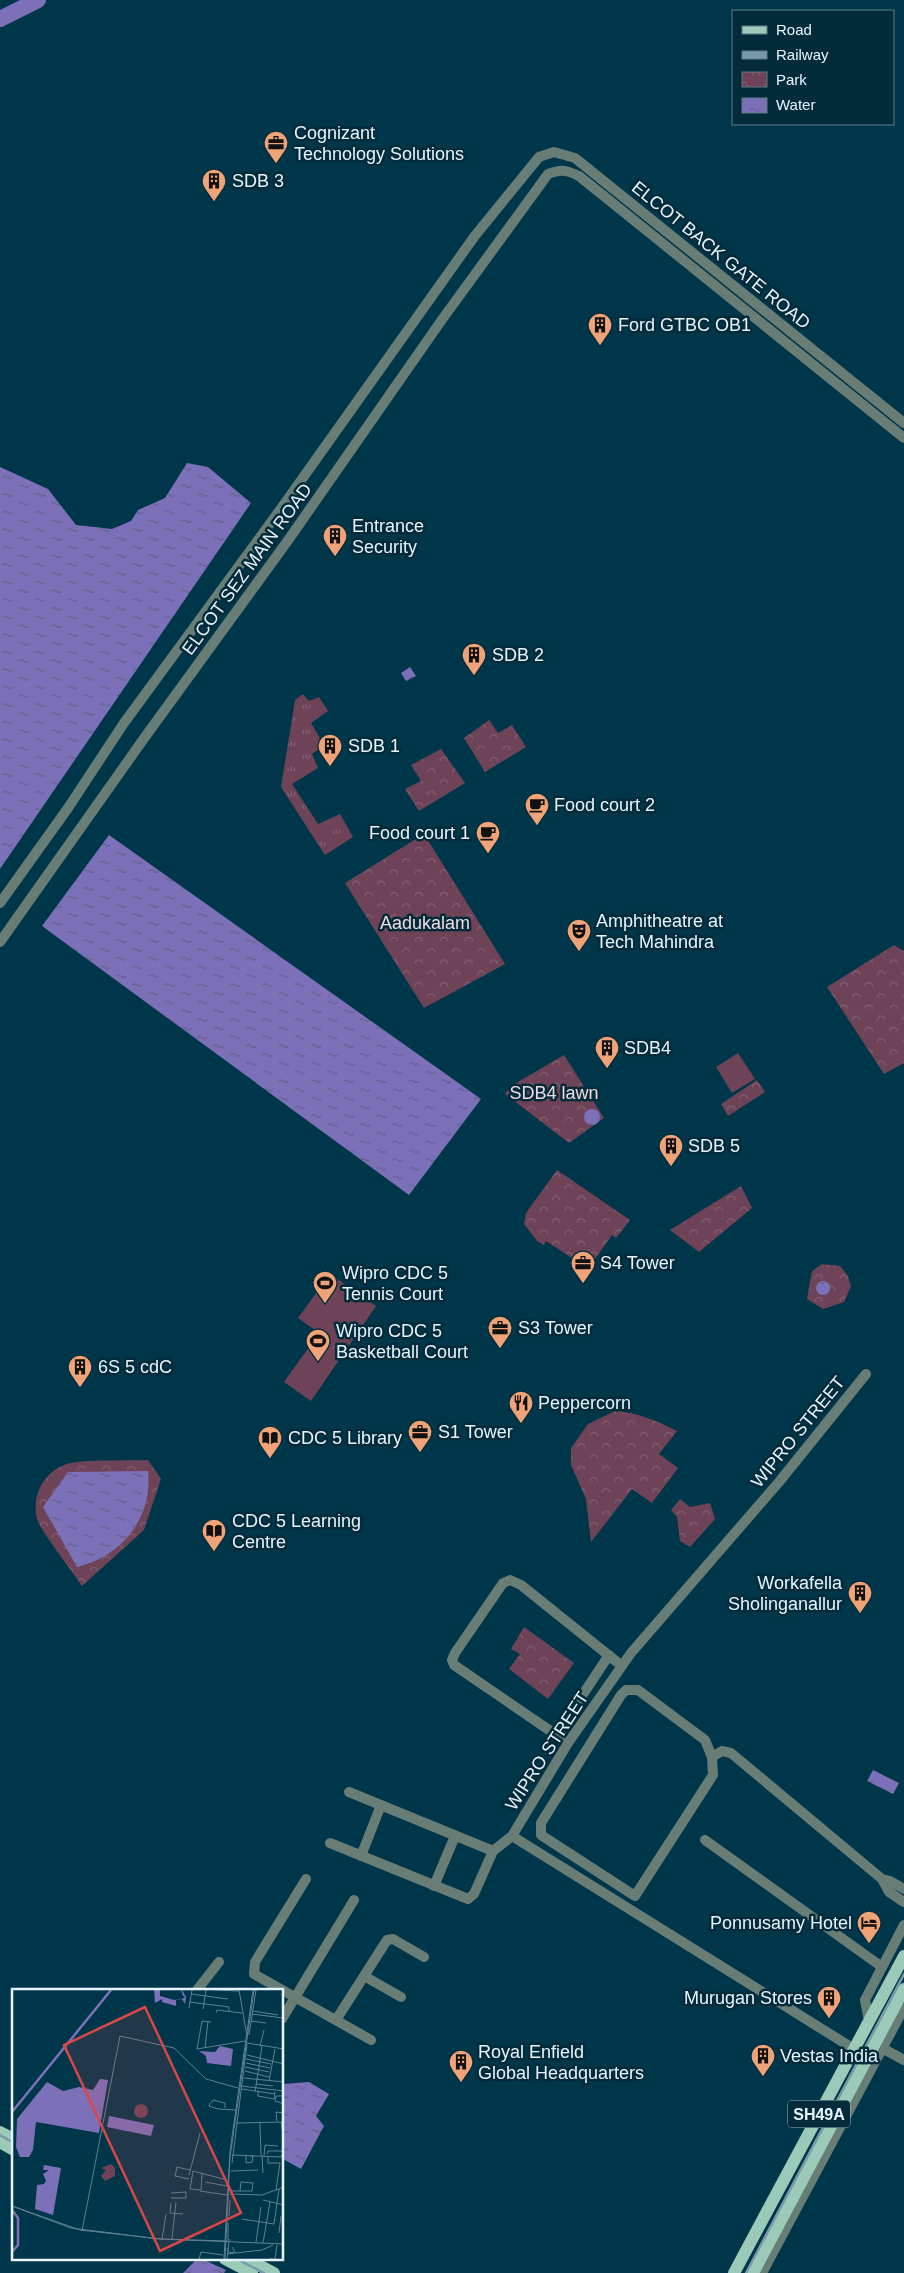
<svg xmlns="http://www.w3.org/2000/svg" width="904" height="2273" viewBox="0 0 904 2273" font-family="Helvetica,sans-serif">
<style>
.grass{fill:url(#grass-tufts)}
.park{fill:url(#park-crowns)}
.pitch{fill:#6e4358}
.water{fill:url(#water-ripples)}
.lines{fill:none;stroke-linecap:round;stroke-linejoin:round}
.river{stroke:#7c70b9;stroke-width:16}
.minor{stroke:#677d75;stroke-width:10}
.tertiary{stroke:#677d75;stroke-width:10}
.primary{stroke:#9bcab9;stroke-width:12}
.rail{stroke:#789aa8;stroke-width:2.5}
.labels{text-anchor:middle;dominant-baseline:central;stroke-width:5;stroke-linejoin:round;paint-order:stroke}
.shield{fill:#032b3a;stroke:#a2b8c2;stroke-width:1}
.shield-label{font-size:16px;font-weight:bold;fill:#e6f5fd}
.poi-label{font-size:18px;fill:#e6f5fd;stroke:#032b3a;text-anchor:start}
.street-label{font-size:18px;fill:#e6f5fd;stroke:#032b3a}
.park-label{font-size:18px;fill:#f1dae4;stroke:#032b3a}
.inset-river{fill:none;stroke:#7c70b9;stroke-width:2.5}
.inset-road{fill:none;stroke:#5c8292;stroke-width:1}
.view{fill:#d84748;fill-opacity:0.15;stroke:#d84748;stroke-width:2.5}
.inset-edge{fill:none;stroke:#e6f5fd;stroke-width:2.5}
</style>
<defs>
<pattern id="grass-tufts" width="24" height="20" patternUnits="userSpaceOnUse" patternTransform="scale(1.25)"><rect width="24" height="20" fill="#6e4358"/><path d="M3 7l-1-3M5 7V3M7 7l1-3M15 17l-1-3M17 17v-4M19 17l1-3" fill="none" stroke="#835f71"/></pattern>
<pattern id="park-crowns" width="20" height="18" patternUnits="userSpaceOnUse" patternTransform="scale(1.25)"><rect width="20" height="18" fill="#6e4358"/><path d="M2 6a3 3 0 1 1 6 0M12 15a3 3 0 1 1 6 0" fill="none" stroke="#835f71"/></pattern>
<pattern id="water-ripples" width="26" height="14" patternUnits="userSpaceOnUse" patternTransform="scale(1.25)"><rect width="26" height="14" fill="#7c70b9"/><path d="M2 4q2-2 4 0t4 0M15 11q2-2 4 0t4 0" fill="none" stroke="#635f88"/></pattern>
</defs>
<rect width="100%" height="100%" fill="#00364a"/>
<!-- grass -->
<path class="grass" d="M303,694L309,701L319,697L328,711L311,723L324,745L312,754L318,768L292,784L318,824L340,814L353,837L325,855L281,787L295,700Z"/>
<!-- park -->
<path class="park" d="M489,720L498,733L512,725L526,747L485,772L464,738Z
M441,749L465,783L419,811L405,789L421,781L411,765Z
M424,834L505,964L424,1008L345,883Z
M894,945L904,951V1063L884,1074L827,987Z
M564,1055L604,1118L569,1143L505,1094L511,1086Z
M757,1080L765,1092L728,1116L721,1104Z
M557,1170L630,1220L616,1238L612,1235L590,1266L577,1257L575,1260L546,1241L544,1245L537,1241L524,1224L526,1213Z
M741,1186L752,1208L699,1252L670,1230Z
M822,1264L840,1266L848,1276L851,1286L844,1302L823,1309L807,1299L812,1271Z
M615,1411C637,1412 657,1421 677,1431L659,1454L678,1468L652,1503L632,1489L591,1542L586,1499L571,1465V1448L588,1424Z
M148,1460L161,1479L144,1530L82,1586C73,1572 41,1532 37,1519C31,1496 44,1471 67,1464C81,1459 130,1461 148,1460Z
M680,1499L690,1507L710,1503L715,1519L690,1547L680,1541L677,1517L671,1510Z
M524,1627L574,1663L548,1699L509,1669L520,1654L511,1649Z"/>
<!-- pitch -->
<path class="pitch" d="M738,1053L755,1079L732,1093L716,1067Z
M330,1274L376,1306L311,1401L284,1382L319,1333L298,1318Z"/>
<!-- water -->
<path class="water" d="M187,463L208,467L251,503L0,869V467L48,489L76,525L112,529L131,521L138,510L165,498Z
M410,667L416,676L406,681L401,673Z
M109,835L481,1099L409,1195L42,926Z
M584 1117a8 8 0 1 1 16 0a8 8 0 1 1-16 0Z
M816 1288a7 7 0 1 1 14 0a7 7 0 1 1-14 0Z
M148,1471C153,1518 121,1557 77,1567L43,1507L68,1472Z
M873,1770L899,1783L893,1794L867,1781Z
M309,2082L329,2094L316,2116L324,2126L301,2169L283,2159V2084Z
M197,2259H202L226,2270L224,2273H183Z"/>
<g class="lines">
<!-- river -->
<path class="river" d="M0,19L38,0"/>
<!-- minor -->
<path class="minor" d="M556,1735L609,1655
M568,1743L454,1665L452,1660L455,1653L503,1583L510,1580L521,1585L622,1666
M712,1757L713,1775L635,1896L541,1835V1823L621,1695L626,1690H638L705,1740L712,1757L722,1751L731,1753L882,1879L889,1892L904,1902
M512,1836L854,2049
M705,1840L882,1967
M330,1843L468,1899L474,1894L493,1851L349,1792
M493,1851L512,1836L568,1743L631,1653L779,1482L866,1374
M361,1856L381,1805
M306,1879L255,1962L254,1974L371,2040
M882,1879L890,1881L904,1889
M434,1886L455,1836
M364,1976L401,1997
M197,1990L219,1962
M282,2019L354,1900
M336,2020L387,1940L393,1939L424,1957
M882,2048L904,2060"/>
<!-- tertiary -->
<path class="tertiary" d="M0,903L68,808L124,723L285,503L474,237L539,157L554,152L575,158L904,423
M0,942L145,737L289,539L441,321L548,174C561,169 567,170 579,176L904,438
M869,2021L865,2000L904,1925
M762,2273L904,2008"/>
<!-- primary -->
<path class="primary" d="M0,2132L14,2139
M0,2142L14,2150
M225,2259L252,2273
M247,2259L274,2273
M734,2273L904,1956
M753,2273L904,1989"/>
<!-- rail -->
<path class="rail" d="M0,2135L14,2143
M237,2259L264,2273
M746,2273L904,1974"/>
</g>
<!-- icons -->
<defs>
<symbol id="office-pin" viewBox="-11 -11 22 30"><path d="M0 17L-7.5 6A9.5 9.5 0 1 1 7.5 6Z" fill="#efa377" stroke="#032b3a"/><path d="M-6-3h4V-5.5h4V-3h4V5H-6ZM-1-4.5V-3h2v-1.5ZM-6 0V1H6V0Z" fill="#111"/></symbol>
<symbol id="building-pin" viewBox="-11 -11 22 30"><path d="M0 17L-7.5 6A9.5 9.5 0 1 1 7.5 6Z" fill="#efa377" stroke="#032b3a"/><path d="M-4-6H4V6H1V3H-1V6H-4ZM-2.5-4.3h1.7v1.8h-1.7ZM.8-4.3h1.7v1.8H.8ZM-2.5-1h1.7V.8h-1.7ZM.8-1h1.7V.8H.8Z" fill="#111"/></symbol>
<symbol id="cafe-pin" viewBox="-11 -11 22 30"><path d="M0 17L-7.5 6A9.5 9.5 0 1 1 7.5 6Z" fill="#efa377" stroke="#032b3a"/><path d="M-5.5-4.5H6V0H3Q3 3.5 0 3.5H-2.5Q-5.5 3.5-5.5 0ZM3-3.2v2h1.7v-2ZM-6 4.5H4V6H-6Z" fill="#111"/></symbol>
<symbol id="theatre-pin" viewBox="-11 -11 22 30"><path d="M0 17L-7.5 6A9.5 9.5 0 1 1 7.5 6Z" fill="#efa377" stroke="#032b3a"/><path d="M-5-5.5Q0-4 5-5.5V0Q5 5 0 6Q-5 5-5 0ZM-3.3-2.5H-1v1.5H-3.3ZM1-2.5H3.3v1.5H1ZM-2.8 1Q0 5.5 2.8 1Z" fill="#111"/></symbol>
<symbol id="stadium-pin" viewBox="-11 -11 22 30"><path d="M0 17L-7.5 6A9.5 9.5 0 1 1 7.5 6Z" fill="#efa377" stroke="#032b3a"/><path d="M0-5a6.5 5 0 1 0 0 10a6.5 5 0 1 0 0-10ZM-3.5-1.8h7v3.6h-7Z" fill="#111"/></symbol>
<symbol id="restaurant-pin" viewBox="-11 -11 22 30"><path d="M0 17L-7.5 6A9.5 9.5 0 1 1 7.5 6Z" fill="#efa377" stroke="#032b3a"/><path d="M-5-6h1v4h1v-4h1v4h1v-4h1v5L-1.5 .5V6h-2V.5L-5-1ZM5-6V6H3V1.5H1.5Q1.5-4 5-6Z" fill="#111"/></symbol>
<symbol id="library-pin" viewBox="-11 -11 22 30"><path d="M0 17L-7.5 6A9.5 9.5 0 1 1 7.5 6Z" fill="#efa377" stroke="#032b3a"/><path d="M-6-4Q-3-5.5-.7-3.5V5Q-3 3-6 4ZM6-4Q3-5.5 .7-3.5V5Q3 3 6 4Z" fill="#111"/></symbol>
<symbol id="hotel-pin" viewBox="-11 -11 22 30"><path d="M0 17L-7.5 6A9.5 9.5 0 1 1 7.5 6Z" fill="#efa377" stroke="#032b3a"/><path d="M-6-4.5h1.5V1H6V5H4.5V3h-9V5H-6ZM-4 0a1.8 1.8 0 1 1 3.6 0ZM.5 0V-2.5h3Q6-2.5 6 0Z" fill="#111"/></symbol>
</defs>
<g fill-rule="evenodd">
<use href="#office-pin" x="262" y="129" width="28" height="38"/>
<use href="#building-pin" x="200" y="167" width="28" height="38"/>
<use href="#building-pin" x="586" y="311" width="28" height="38"/>
<use href="#building-pin" x="321" y="522" width="28" height="38"/>
<use href="#building-pin" x="460" y="641" width="28" height="38"/>
<use href="#building-pin" x="316" y="732" width="28" height="38"/>
<use href="#cafe-pin" x="523" y="791" width="28" height="38"/>
<use href="#cafe-pin" x="474" y="819" width="28" height="38"/>
<use href="#theatre-pin" x="565" y="917" width="28" height="38"/>
<use href="#building-pin" x="593" y="1034" width="28" height="38"/>
<use href="#building-pin" x="657" y="1132" width="28" height="38"/>
<use href="#office-pin" x="569" y="1249" width="28" height="38"/>
<use href="#stadium-pin" x="311" y="1269" width="28" height="38"/>
<use href="#office-pin" x="486" y="1314" width="28" height="38"/>
<use href="#stadium-pin" x="304" y="1327" width="28" height="38"/>
<use href="#building-pin" x="66" y="1353" width="28" height="38"/>
<use href="#restaurant-pin" x="507" y="1389" width="28" height="38"/>
<use href="#office-pin" x="406" y="1418" width="28" height="38"/>
<use href="#library-pin" x="256" y="1424" width="28" height="38"/>
<use href="#library-pin" x="200" y="1517" width="28" height="38"/>
<use href="#building-pin" x="846" y="1579" width="28" height="38"/>
<use href="#hotel-pin" x="855" y="1909" width="28" height="38"/>
<use href="#building-pin" x="815" y="1984" width="28" height="38"/>
<use href="#building-pin" x="749" y="2042" width="28" height="38"/>
<use href="#building-pin" x="447" y="2048" width="28" height="38"/>
</g>
<g class="labels">
<!-- shield labels -->
<rect class="shield" x="788" y="2100.5" width="62" height="27" rx="4"/>
<g class="shield-label">
<text x="819" y="2114">SH49A</text>
</g>
<!-- poi labels -->
<g class="poi-label">
<text x="294" y="133">Cognizant<tspan x="294" dy="21">Technology Solutions</tspan></text>
<text x="232" y="181">SDB 3</text>
<text x="618" y="325">Ford GTBC OB1</text>
<text x="352" y="526">Entrance<tspan x="352" dy="21">Security</tspan></text>
<text x="492" y="655">SDB 2</text>
<text x="348" y="746">SDB 1</text>
<text x="554" y="805">Food court 2</text>
<text x="470" y="833" text-anchor="end">Food court 1</text>
<text x="596" y="921">Amphitheatre at<tspan x="596" dy="21">Tech Mahindra</tspan></text>
<text x="624" y="1048">SDB4</text>
<text x="688" y="1146">SDB 5</text>
<text x="600" y="1263">S4 Tower</text>
<text x="342" y="1273">Wipro CDC 5<tspan x="342" dy="21">Tennis Court</tspan></text>
<text x="518" y="1328">S3 Tower</text>
<text x="336" y="1331">Wipro CDC 5<tspan x="336" dy="21">Basketball Court</tspan></text>
<text x="98" y="1367">6S 5 cdC</text>
<text x="538" y="1403">Peppercorn</text>
<text x="438" y="1432">S1 Tower</text>
<text x="288" y="1438">CDC 5 Library</text>
<text x="232" y="1521">CDC 5 Learning<tspan x="232" dy="21">Centre</tspan></text>
<text x="842" y="1583" text-anchor="end">Workafella<tspan x="842" dy="21">Sholinganallur</tspan></text>
<text x="852" y="1923" text-anchor="end">Ponnusamy Hotel</text>
<text x="812" y="1998" text-anchor="end">Murugan Stores</text>
<text x="478" y="2052">Royal Enfield<tspan x="478" dy="21">Global Headquarters</tspan></text>
<text x="780" y="2056">Vestas India</text>
</g>
<!-- street labels -->
<g class="street-label">
<text transform="translate(721 255) rotate(39)">ELCOT BACK GATE ROAD</text>
<text transform="translate(247 569) rotate(-54)">ELCOT SEZ MAIN ROAD</text>
<text transform="translate(798 1432) rotate(-51)">WIPRO STREET</text>
<text transform="translate(547 1751) rotate(-57)">WIPRO STREET</text>
</g>
<!-- park labels -->
<g class="park-label">
<text x="425" y="923">Aadukalam</text>
<text x="554" y="1093">SDB4 lawn</text>
</g>
</g>
<!-- overview -->
<g transform="translate(12 1989)">
<rect width="271" height="271" fill="#00364a"/>
<path d="M122 122a7 7 0 1 1 14 0a7 7 0 1 1-14 0ZM99,175L103,179V187L93,192L89,187L94,181L89,179Z" fill="#6e4358"/>
<path d="M142,1H148V7L162,11L173,9L170,5V2L167,4L170,1L174,8L173,15L170,10L164,11V17L150,13V10L143,14ZM208,57L221,60L219,77L195,74L194,67L187,62L203,63ZM88,90L96,91L87,144L24,133L21,161L17,168H8L4,158L5,130L35,93L51,102L67,98L81,101ZM97,127L142,136L139,147L95,138ZM32,176L49,179L41,226L23,220L25,196L32,195L34,192L31,185L37,181H31Z" fill="#7c70b9"/>
<path class="inset-river" d="M0,123L99,1M0,221L6,229V256L0,263"/>
<path class="inset-road" d="M203,1L227,2M227,1L235,47M179,5L216,10M178,13L217,18V22M177,19L180,1M191,20L194,1M241,22L266,26M204,24L205,21L230,24M240,25L271,29M239,32L254,34M199,33L190,32L185,60L233,52M237,46L244,1M235,54L272,60M248,57L252,41M193,59L196,32M235,66L272,75M234,70L259,75M234,74L258,79M233,78L257,83M233,82L257,88M232,89L272,93M257,92L263,60M244,95L261,97M229,97L272,102M230,100L263,105M243,103L250,57M246,103V107L262,110L263,103M272,107H264L263,112L272,115M198,114L197,117L206,120L223,121M199,114L201,111L213,114V119M265,132L264,123L272,124M269,133L272,152M224,134L272,133M248,134L249,166M255,165L256,162H270M220,166L269,168L272,162M234,167V174L240,173L241,167H238M250,167L251,184M252,167L253,156L266,157M256,168V174H268L264,201M220,174L235,55M219,182L246,181M190,185L189,201L178,200L181,182L215,191M177,186L188,144M177,190L163,187L165,178L178,181M193,193L215,197M188,202L215,206M218,202H240L241,194L229,193L228,202M159,204L174,203V209H159M218,205L250,206L272,198M251,211L272,216M159,214L158,224L171,225M0,217L68,241L150,250L272,255M0,217L59,239L147,250L216,252M217,227L218,211M230,230L262,235L267,200M216,234V251H219M70,242L108,47L162,59L194,90L226,99M267,244L269,227M150,250L154,225M160,250L164,213M244,253L249,218M251,254L258,213M215,259L218,264L223,263L220,258M215,265L250,261L261,256M187,270L189,263L211,266M212,270L218,162L241,1M213,270L218,168L242,1M215,270L217,253M256,270H263L265,256"/>
<path class="view" d="M133,18L229,224L148,262L52,56Z"/>
<rect width="271" height="271" class="inset-edge"/>
</g>
<!-- legend -->
<rect x="732" y="10" width="162" height="115" fill="#032b3a" stroke="#5e7c88"/>
<rect x="742" y="26" width="25" height="8" fill="#9bcab9" stroke="#5e7c88"/>
<text x="776" y="35" font-size="15" fill="#e6f5fd">Road</text>
<rect x="742" y="51" width="25" height="8" fill="#789aa8" stroke="#5e7c88"/>
<text x="776" y="60" font-size="15" fill="#e6f5fd">Railway</text>
<rect x="742" y="72" width="25" height="15" fill="url(#park-crowns)" stroke="#5e7c88"/>
<text x="776" y="85" font-size="15" fill="#e6f5fd">Park</text>
<rect x="742" y="98" width="25" height="15" fill="url(#water-ripples)" stroke="#5e7c88"/>
<text x="776" y="110" font-size="15" fill="#e6f5fd">Water</text>
</svg>
